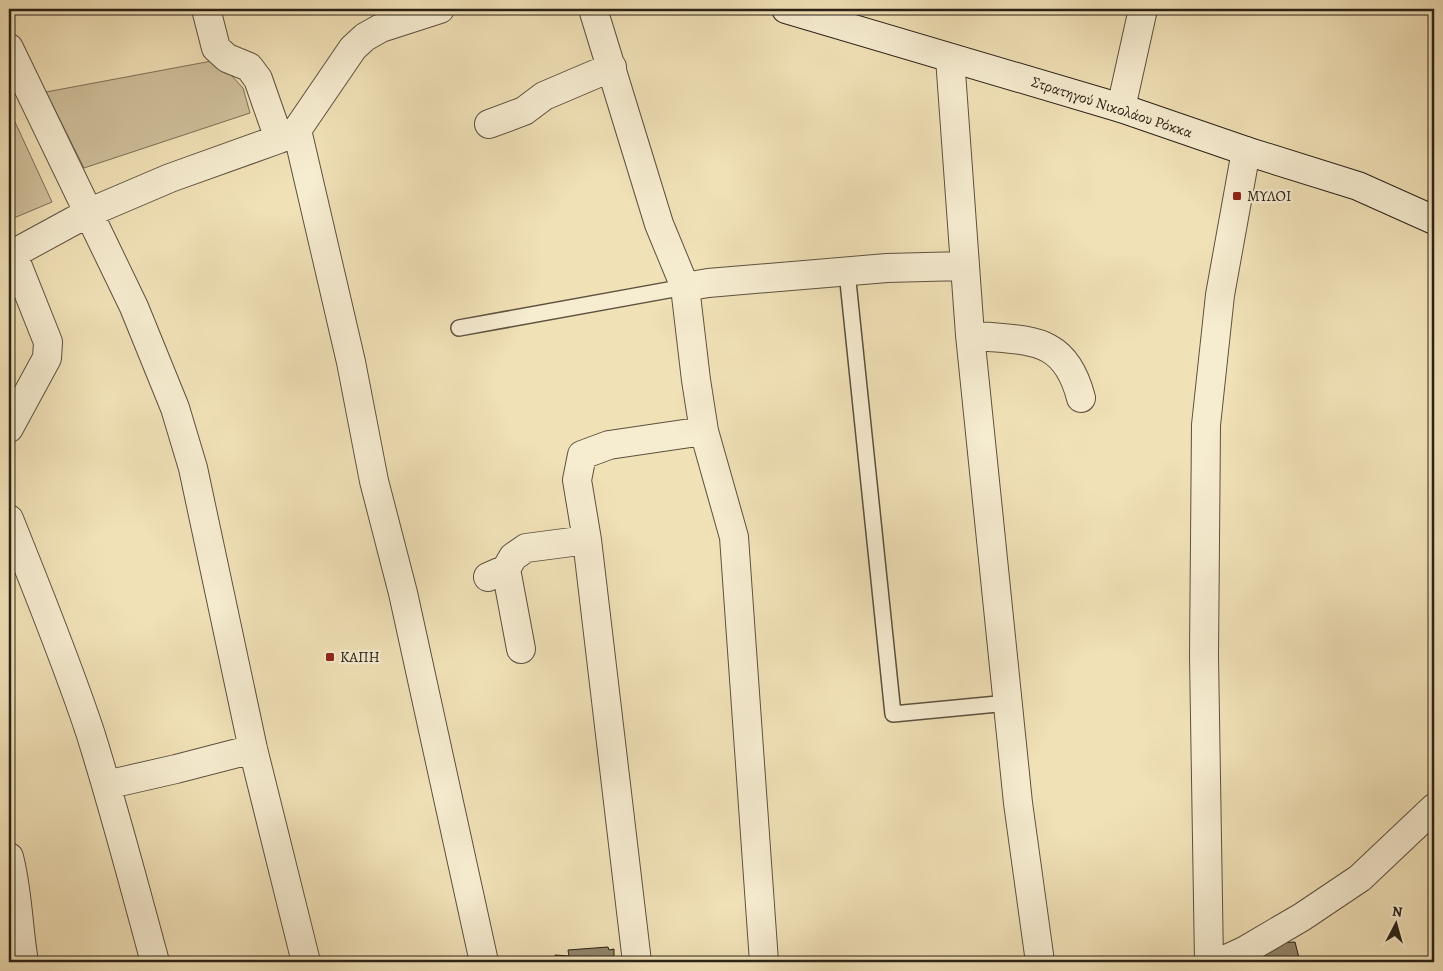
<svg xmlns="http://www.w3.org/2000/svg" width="1443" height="971" viewBox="0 0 1443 971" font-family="Alegreya,serif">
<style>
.green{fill:#cfc09c;stroke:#7c705a}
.building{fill:#91856a;stroke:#2a2117}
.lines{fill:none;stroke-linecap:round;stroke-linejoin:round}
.service-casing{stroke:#5c513f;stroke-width:18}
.minor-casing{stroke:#5c513f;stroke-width:30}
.secondary-casing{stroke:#2a2117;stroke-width:30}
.service{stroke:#f6ecd0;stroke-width:15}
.minor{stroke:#f6ecd0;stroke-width:28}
.secondary{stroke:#f6ecd0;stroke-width:28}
.poi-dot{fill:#8f2418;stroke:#f6ecd0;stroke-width:2}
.labels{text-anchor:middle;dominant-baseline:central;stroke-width:4.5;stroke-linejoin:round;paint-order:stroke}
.street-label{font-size:15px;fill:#2a2117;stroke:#f6ecd0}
.poi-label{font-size:15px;fill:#2a2117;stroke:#f6ecd0;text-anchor:start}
</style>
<rect width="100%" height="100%" fill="#f1e1b7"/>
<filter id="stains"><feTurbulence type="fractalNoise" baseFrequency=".004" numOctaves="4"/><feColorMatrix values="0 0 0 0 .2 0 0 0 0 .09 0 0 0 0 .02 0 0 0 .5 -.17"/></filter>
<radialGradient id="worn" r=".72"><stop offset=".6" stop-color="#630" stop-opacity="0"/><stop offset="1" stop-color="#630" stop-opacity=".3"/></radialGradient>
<!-- green -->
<path class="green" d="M217,60L243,88L250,113L84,168L46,92Z
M9,109L52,202L9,220Z"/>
<!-- building -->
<path class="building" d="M1295,942L1300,962H1237L1279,943Z
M608,947L609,950L614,949V962H556L555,955L569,956L568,950Z"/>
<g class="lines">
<defs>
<path id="service" d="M847,272L893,714L1008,703
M459,328L685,287"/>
<path id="minor" d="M206,9L216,48L227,58L249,67L258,79L279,139
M593,9L659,224L685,287L696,380L704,431L734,537L764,962
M9,48L134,307L175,408L193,468L253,749L306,962
M950,58L970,335L1018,803L1040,962
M1121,108L1143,9
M489,124L524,111L544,96L612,67
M297,130L351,362L374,481L403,593L484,962
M9,256L88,213L170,178L279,139L297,130L353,48L365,37L381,28L440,9
M685,287L708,283L887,268L964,266
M970,335C1025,342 1064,332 1081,398
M9,428L47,358L48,342L13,254
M9,519C37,589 66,660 90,732C114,808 134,885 155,962
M506,569L521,649
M488,577L506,569L513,557L526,548L587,540
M106,785L176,769L253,749
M9,857C18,891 18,927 24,962
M637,962L587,540L577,480L582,455L609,445L704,431
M1209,962L1204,656L1206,425L1220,295L1246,151
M1220,962L1244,951L1302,917L1360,878L1434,808"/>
<path id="secondary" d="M786,9L1121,108L1246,151L1358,186L1434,220"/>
</defs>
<!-- service casing -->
<use href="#service" class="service-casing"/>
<!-- minor casing -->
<use href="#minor" class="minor-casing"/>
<!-- secondary casing -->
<use href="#secondary" class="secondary-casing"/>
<!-- service -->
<use href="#service" class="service"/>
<!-- minor -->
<use href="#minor" class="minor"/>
<!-- secondary -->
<use href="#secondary" class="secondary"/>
</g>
<!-- markers -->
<g class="poi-dot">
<rect x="1232" y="191" width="10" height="10" rx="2.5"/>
<rect x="325" y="652" width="10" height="10" rx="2.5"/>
</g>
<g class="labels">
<!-- street labels -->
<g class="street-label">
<text transform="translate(1112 107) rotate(18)">Στρατηγού Νικολάου Ρόκκα</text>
</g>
<!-- poi labels -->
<g class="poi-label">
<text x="1247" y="196">ΜΥΛΟΙ</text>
<text x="340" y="657">ΚΑΠΗ</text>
</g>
</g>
<!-- margin -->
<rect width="1443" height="971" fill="none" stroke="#f1e1b7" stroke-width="30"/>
<rect x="10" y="10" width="1423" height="951" fill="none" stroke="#2a2117" stroke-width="2.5"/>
<rect x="15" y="15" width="1413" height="941" fill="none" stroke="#2a2117"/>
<!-- north arrow -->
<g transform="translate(1396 924) rotate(6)" stroke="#f6ecd0" stroke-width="4" paint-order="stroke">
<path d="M0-4L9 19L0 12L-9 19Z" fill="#2a2117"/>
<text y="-8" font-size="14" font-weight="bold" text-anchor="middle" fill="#2a2117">N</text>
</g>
<rect width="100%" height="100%" filter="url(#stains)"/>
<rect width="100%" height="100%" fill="url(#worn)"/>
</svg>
